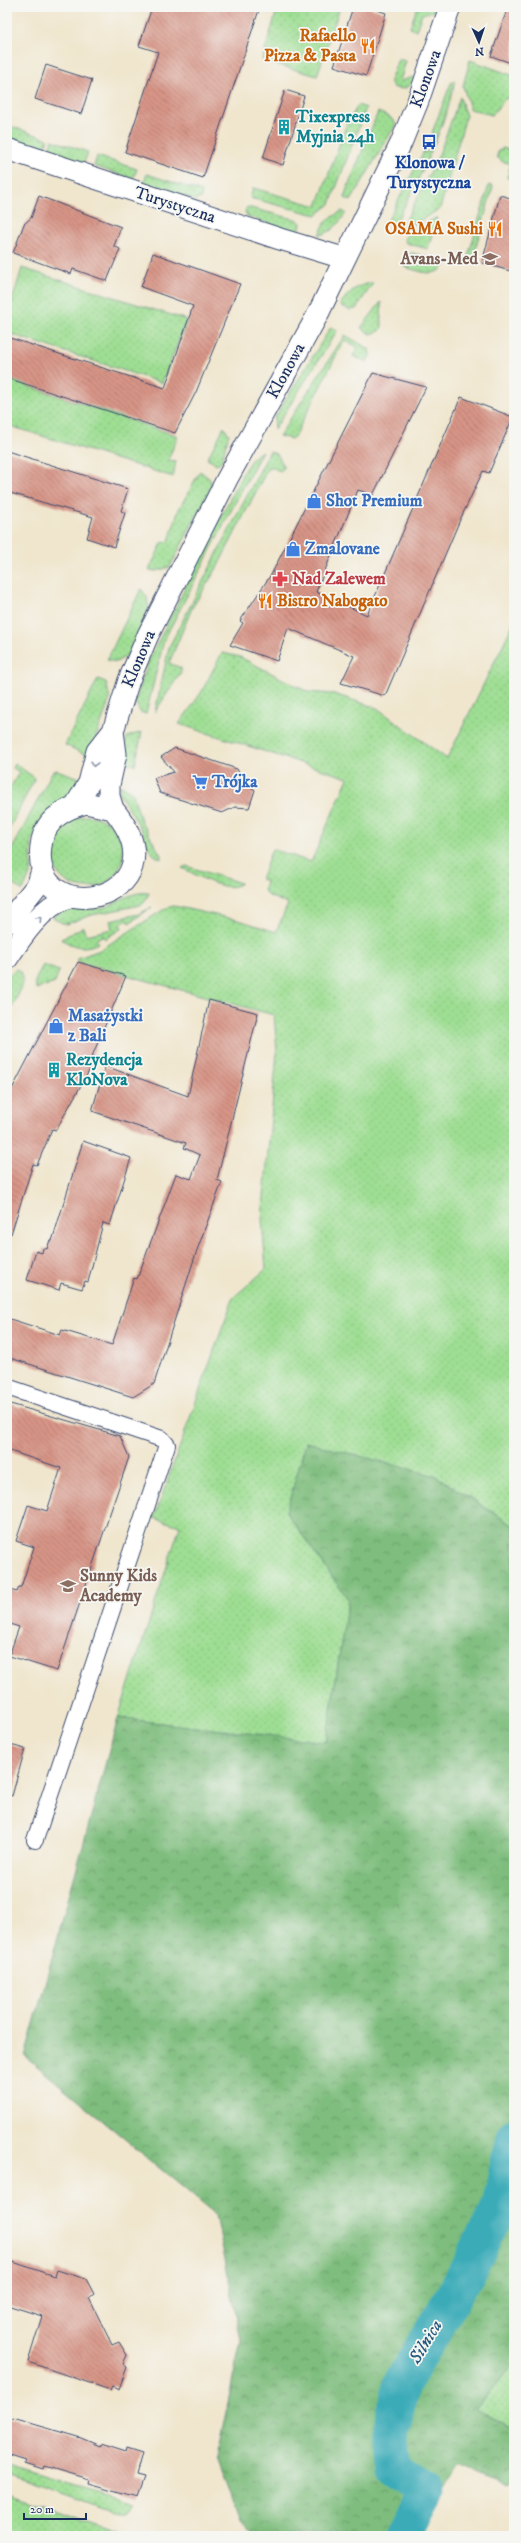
<svg xmlns="http://www.w3.org/2000/svg" width="521" height="2543" viewBox="0 0 521 2543" font-family="'IM FELL DW Pica',serif">
<style>
.grass{fill:url(#grass-dots);stroke:#5c8678}
.forest{fill:url(#forest-crowns);stroke:#4c766e}
.lines{fill:none;stroke-linecap:round;stroke-linejoin:round}
.river{stroke:#3babb8;stroke-width:37}
.building{fill:url(#building-back-hatch)}
.minor-casing{stroke:#3b4a6f;stroke-width:18}
.tertiary-casing{stroke:#3b4a6f;stroke-width:23}
.minor{stroke:#fff;stroke-width:16}
.tertiary{stroke:#fff;stroke-width:21}
.oneway{stroke:#8d97ae}
.labels{text-anchor:middle;dominant-baseline:central;stroke-width:3.5;stroke-linejoin:round;paint-order:stroke}
.food-label{font-size:17px;font-weight:bold;fill:#c56008;stroke:#f6f6f2;text-anchor:end}
.street-label{font-size:17px;fill:#1b2f5e;stroke:#f6f6f2}
.culture-label{font-size:17px;font-weight:bold;fill:#0d838f;stroke:#f6f6f2;text-anchor:start}
.transit-label{font-size:17px;font-weight:bold;fill:#164399;stroke:#f6f6f2}
.education-label{font-size:17px;font-weight:bold;fill:#785e54;stroke:#f6f6f2;text-anchor:end}
.shop-label{font-size:17px;font-weight:bold;fill:#366cbe;stroke:#f6f6f2;text-anchor:start}
.health-label{font-size:17px;font-weight:bold;fill:#be3a42;stroke:#f6f6f2;text-anchor:start}
.water-label{font-size:18px;font-style:italic;fill:#265a7e;stroke:#f6f6f2}
</style>
<defs>
<pattern id="grass-dots" width="8" height="8" patternUnits="userSpaceOnUse"><rect width="8" height="8" fill="#9ede93"/><path d="M2 2h.1M6 6h.1" fill="none" stroke="#88bf81" stroke-width="1.8" stroke-linecap="round"/></pattern>
<pattern id="forest-crowns" width="20" height="18" patternUnits="userSpaceOnUse"><rect width="20" height="18" fill="#7ebd7d"/><path d="M2 6a3 3 0 1 1 6 0M12 15a3 3 0 1 1 6 0" fill="none" stroke="#669a6a"/></pattern>
<pattern id="building-back-hatch" width="6" height="6" patternUnits="userSpaceOnUse"><rect width="6" height="6" fill="#d79486"/><path d="M-1 5l2 2M0 0l6 6M5-1l2 2" fill="none" stroke="#ae7971"/></pattern>
</defs>
<rect width="100%" height="100%" fill="#f6f6f2"/>
<filter id="ink" filterUnits="userSpaceOnUse"><feTurbulence type="fractalNoise" baseFrequency=".025" numOctaves="2"/><feDisplacementMap in="SourceGraphic" scale="8" xChannelSelector="R" yChannelSelector="G"/><feConvolveMatrix kernelMatrix="1 2 1 2 8 2 1 2 1" color-interpolation-filters="sRGB"/></filter>
<filter id="wash" filterUnits="userSpaceOnUse"><feTurbulence type="fractalNoise" baseFrequency=".012" numOctaves="4" result="noise"/><feDisplacementMap in="SourceGraphic" scale="16" xChannelSelector="R" yChannelSelector="G"/><feGaussianBlur stdDeviation="0.9" result="paint"/><feColorMatrix in="noise" values="0 0 0 0 0 0 0 0 0 0 0 0 0 0 0 0 0 1.4 0 .05"/><feComposite in="paint" operator="in"/></filter>
<g filter="url(#wash)">
<rect width="100%" height="100%" fill="#f0e6ce"/>
<!-- grass -->
<path class="grass" d="M278,7H340L317,76L262,60Z
M417,7H438V10L422,14L416,30L410,28Z
M398,59L406,61L400,81L414,77L415,79C411,88 401,91 393,87L390,81Z
M470,60L514,76V94L504,100L492,115L470,109L463,86Z
M455,81C443,133 419,179 394,226L387,222L424,151L429,152L436,135L432,133L433,130L451,83Z
M460,97L466,116L440,209L405,229L402,228L438,157Z
M358,105L366,108L330,204L316,215L250,198L253,188L317,206L346,126Z
M378,112L390,117L396,124L351,201L345,198V194Z
M7,125L48,139L44,150L7,138Z
M52,140L88,152L84,163L48,151Z
M503,148L514,151V180L507,178L511,164L501,161L497,157L498,151Z
M97,156L137,169L133,179L94,166Z
M147,174L202,192L201,198L195,200L144,183Z
M489,185L493,186L472,261L467,260Z
M247,207L298,220L301,223L299,233L248,217L245,212Z
M342,211L346,213C339,223 332,233 319,235L326,221Z
M437,217L428,249L406,243L404,238L407,235Z
M412,253L447,262C439,280 419,271 404,267L408,255Z
M22,268L187,320L162,383L7,333V318Z
M373,283L356,309L349,310L340,305C348,292 358,284 373,283Z
M381,302L382,326L380,331L371,334L361,328Z
M331,327L337,331L274,430L275,417Z
M345,335L369,349L370,355L367,362L353,356L358,347L344,340L295,436L291,439L279,436Z
M7,379L178,436L168,460L176,461L173,477L7,425Z
M224,427L229,434L221,462L216,464L207,459Z
M262,451L164,640L146,714L140,712L135,701L149,660L245,469L253,457Z
M270,451L278,455L284,468L280,471L269,466L217,568L192,608L169,663L181,668V672L155,712L169,647Z
M200,471L210,479L212,486L170,567L156,571L149,570L162,543L169,541L178,511Z
M141,589L147,597L149,609L127,656L116,662L107,660Z
M514,622V1526L436,1476L286,1512L348,1599L326,1743L118,1718L180,1526L154,1518L233,1298L266,1269L262,1219L277,1052L274,1015L78,962V958L100,950L166,908L174,906L242,921L276,932L288,904L267,895L264,890L266,881L261,879L272,849L311,862L348,778L179,724L201,693L222,653L240,657L308,692L334,694L377,708L447,759Z
M98,679L106,682L110,699L89,756L65,745Z
M142,732L135,765L121,762L127,737Z
M15,764L35,778L7,833V794L19,772L13,768Z
M57,770L83,779L79,788L32,839L31,872L23,891L7,881V859L48,780L52,772Z
M118,785L129,789L133,794L141,821L161,855V859C146,853 146,838 139,826C131,809 123,806 118,785Z
M51 852a36 36 0 1 1 72 0a36 36 0 1 1-72 0Z
M186,866L241,883C227,895 196,874 182,868Z
M149,893L144,903L140,905L92,915L66,924L60,922L53,917C69,904 89,913 108,906C122,900 132,891 149,893Z
M152,907L129,923L127,920L120,924L122,928L105,939L103,935L96,940L98,943C85,950 73,947 61,939L83,927L86,935L112,929L110,920L139,914Z
M43,965L59,971L55,983L36,989L35,981Z
M17,969C30,978 16,999 11,1009L7,1010V976Z
M514,2363V2430L476,2409Z
M7,2465L134,2503L126,2512H114L7,2474Z
M7,2494L132,2536H7Z"/>
<!-- forest -->
<path class="forest" d="M306,1442L436,1476L514,1526V2363L476,2409L514,2430V2475L506,2486L460,2466L423,2526L421,2536H253L242,2524L217,2455L241,2340L216,2215L25,2056L118,1718L326,1742L348,1599L286,1512Z"/>
<g class="lines">
<!-- river -->
<path class="river" d="M402,2536L427,2489L395,2466L391,2432L401,2385L460,2285L500,2207L514,2137"/>
</g>
<g id="blocks">
<!-- building -->
<path class="building" d="M152,7H260L203,178L125,152L158,52L139,46Z
M353,7H369L386,13L366,76L334,66Z
M508,7H514V64L491,56Z
M46,65L92,80L81,114L35,99Z
M285,90L304,96L283,165L263,158Z
M500,195L514,199V272L482,263Z
M39,196L121,227L114,246L120,249L107,281L73,269L71,274L13,253L24,224L31,218Z
M153,253L240,284L196,392L175,433L7,378V337L165,388L193,306L141,287Z
M373,373L426,387L373,495L358,490L316,592L367,615L461,397L513,417L489,473L483,471L459,522L385,696L341,683L354,656L288,628L277,661L230,645L243,623L240,621L272,573Z
M7,451L128,489L121,511L125,513L114,547L87,538L93,517L7,492Z
M175,748L237,769L244,782L255,790L249,808L235,807L222,813L160,793L154,778L174,772L161,757Z
M78,962L126,976L90,1061L94,1062L56,1130L52,1129L37,1165L33,1164L11,1234H7V1099Z
M209,1000L258,1013L217,1180L222,1182L196,1253L154,1384L133,1397L7,1357V1318L60,1335L62,1330L112,1345L134,1278L137,1279L176,1174L191,1179L200,1155L184,1148L186,1143L92,1111L105,1066L188,1096Z
M83,1141L131,1158L110,1225L103,1223L88,1282L85,1281L82,1289L61,1283L59,1290L27,1280L36,1251L42,1253L43,1248L47,1249L50,1240L52,1241Z
M7,1403L120,1436L129,1457L57,1671L9,1656L19,1627L7,1623V1589L17,1592L19,1587H21L34,1547L16,1541L28,1505L47,1511L61,1468L7,1450Z
M7,1744L25,1749L12,1796L7,1795Z
M7,2260L55,2276L57,2270L86,2279L94,2294L89,2298L112,2345L119,2342L127,2355L123,2364L127,2367L119,2389L112,2386L110,2390L28,2362L42,2316L7,2305Z
M7,2418L12,2420L13,2418L81,2438L100,2446V2444L125,2452L126,2448L142,2453L136,2475L144,2477L137,2497L88,2483L89,2479L45,2466L44,2469L25,2463L26,2460L7,2454Z"/>
</g>
</g>
<g filter="url(#ink)">
<use href="#blocks" fill-opacity="0" stroke="#3b4a6f" stroke-width="1"/>
<g class="lines">
<defs>
<path id="minor" d="M7,1387L162,1439L167,1445L35,1840"/>
<path id="tertiary" d="M7,149L280,239L343,258
M86,803L113,809C191,902 22,936 42,840C47,818 66,808 86,803Z
M75,806L89,783L97,751L113,731
M113,809L109,796V785L116,754L113,731L129,680L148,635L227,479L317,316L401,143L418,101L450,7
M7,923L38,884L42,870
M7,959C22,936 42,906 69,897"/>
</defs>
<!-- minor casing -->
<use href="#minor" class="minor-casing"/>
<!-- tertiary casing -->
<use href="#tertiary" class="tertiary-casing"/>
<!-- minor -->
<use href="#minor" class="minor"/>
<!-- tertiary -->
<use href="#tertiary" class="tertiary"/>
</g>
<!-- one-way arrows -->
<defs><path id="oneway-chevron" d="M-2-3.5L2.5 0L-2 3.5" fill="none" stroke-width="1.6" stroke-linecap="round" stroke-linejoin="round"/></defs>
<g class="oneway">
<use href="#oneway-chevron" transform="translate(94 764) rotate(103)"/>
<use href="#oneway-chevron" transform="translate(39 919) rotate(-47)"/>
</g>
</g>
<!-- icons -->
<defs>
<symbol id="restaurant-bare" viewBox="-9 -9 18 18"><path d="M-5-6h1v4h1v-4h1v4h1v-4h1v5L-1.5 .5V6h-2V.5L-5-1ZM5-6V6H3V1.5H1.5Q1.5-4 5-6Z" fill="#e8710a" stroke="#f6f6f2" stroke-width="2.5" paint-order="stroke"/></symbol>
<symbol id="building-bare" viewBox="-9 -9 18 18"><path d="M-4-6H4V6H1V3H-1V6H-4ZM-2.5-4.3h1.7v1.8h-1.7ZM.8-4.3h1.7v1.8H.8ZM-2.5-1h1.7V.8h-1.7ZM.8-1h1.7V.8H.8Z" fill="#0f9aa8" stroke="#f6f6f2" stroke-width="2.5" paint-order="stroke"/></symbol>
<symbol id="bus-bare" viewBox="-9 -9 18 18"><path d="M-5-6H5V4H4V6H2V4H-2V6H-4V4H-5ZM-3.5-4V0h7V-4ZM-3.5 1.2v1.5H-2V1.2ZM2 1.2v1.5H3.5V1.2Z" fill="#1a4fb4" stroke="#f6f6f2" stroke-width="2.5" paint-order="stroke"/></symbol>
<symbol id="university-bare" viewBox="-9 -9 18 18"><path d="M0-5L7-2L0 1L-7-2ZM-4 1L0 2.5L4 1V4Q0 6-4 4Z" fill="#8d6e63" stroke="#f6f6f2" stroke-width="2.5" paint-order="stroke"/></symbol>
<symbol id="shop-bare" viewBox="-9 -9 18 18"><path d="M-5-2.5h2.3a2.7 3.5 0 0 1 5.4 0H5L5.5 6h-11ZM-1.5-2.5h3a1.5 2.3 0 0 0-3 0Z" fill="#3f7fe0" stroke="#f6f6f2" stroke-width="2.5" paint-order="stroke"/></symbol>
<symbol id="pharmacy-bare" viewBox="-9 -9 18 18"><path d="M-2-6h4v4h4v4h-4v4h-4v-4h-4v-4h4Z" fill="#e0444e" stroke="#f6f6f2" stroke-width="2.5" paint-order="stroke"/></symbol>
<symbol id="supermarket-bare" viewBox="-9 -9 18 18"><path d="M-6-5.5h2.5l.6 2H6L4.5 2H-2.5L-4.4-4H-6ZM-1.5 3.2a1.3 1.3 0 1 0 .1 0ZM3 3.2a1.3 1.3 0 1 0 .1 0Z" fill="#3f7fe0" stroke="#f6f6f2" stroke-width="2.5" paint-order="stroke"/></symbol>
<symbol id="school-bare" viewBox="-9 -9 18 18"><path d="M0-5L7-2L0 1L-7-2ZM-4 1L0 2.5L4 1V4Q0 6-4 4Z" fill="#8d6e63" stroke="#f6f6f2" stroke-width="2.5" paint-order="stroke"/></symbol>
</defs>
<g fill-rule="evenodd">
<use href="#restaurant-bare" x="357" y="35" width="22" height="22"/>
<use href="#building-bare" x="273" y="116" width="22" height="22"/>
<use href="#bus-bare" x="418" y="131" width="22" height="22"/>
<use href="#restaurant-bare" x="484" y="218" width="22" height="22"/>
<use href="#university-bare" x="479" y="248" width="22" height="22"/>
<use href="#shop-bare" x="303" y="490" width="22" height="22"/>
<use href="#shop-bare" x="282" y="538" width="22" height="22"/>
<use href="#pharmacy-bare" x="269" y="568" width="22" height="22"/>
<use href="#restaurant-bare" x="254" y="590" width="22" height="22"/>
<use href="#supermarket-bare" x="189" y="771" width="22" height="22"/>
<use href="#shop-bare" x="45" y="1015" width="22" height="22"/>
<use href="#building-bare" x="43" y="1059" width="22" height="22"/>
<use href="#school-bare" x="57" y="1575" width="22" height="22"/>
</g>
<g class="labels">
<!-- food labels -->
<g class="food-label">
<text x="356" y="36">Rafaello<tspan x="356" dy="20">Pizza &amp; Pasta</tspan></text>
<text x="483" y="229">OSAMA Sushi</text>
<text x="277" y="601" text-anchor="start">Bistro Nabogato</text>
</g>
<!-- street labels -->
<g class="street-label">
<text transform="translate(426 79) rotate(-70)">Klonowa</text>
<text transform="translate(175 205) rotate(18)">Turystyczna</text>
<text transform="translate(286 371) rotate(-61)">Klonowa</text>
<text transform="translate(139 659) rotate(-67)">Klonowa</text>
</g>
<!-- culture labels -->
<g class="culture-label">
<text x="296" y="117">Tixexpress<tspan x="296" dy="20">Myjnia 24h</tspan></text>
<text x="66" y="1060">Rezydencja<tspan x="66" dy="20">KloNova</tspan></text>
</g>
<!-- transit labels -->
<g class="transit-label">
<text x="429" y="163">Klonowa /<tspan x="429" dy="20">Turystyczna</tspan></text>
</g>
<!-- education labels -->
<g class="education-label">
<text x="478" y="259">Avans-Med</text>
<text x="80" y="1576" text-anchor="start">Sunny Kids<tspan x="80" dy="20">Academy</tspan></text>
</g>
<!-- shop labels -->
<g class="shop-label">
<text x="326" y="501">Shot Premium</text>
<text x="305" y="549">Zmalovane</text>
<text x="212" y="782">Trójka</text>
<text x="68" y="1016">Masażystki<tspan x="68" dy="20">z Bali</tspan></text>
</g>
<!-- health labels -->
<g class="health-label">
<text x="292" y="579">Nad Zalewem</text>
</g>
<!-- water labels -->
<g class="water-label">
<text transform="translate(426 2342) rotate(-59)">Silnica</text>
</g>
</g>
<!-- margin -->
<rect width="521" height="2543" fill="none" stroke="#f6f6f2" stroke-width="24"/>
<!-- north arrow -->
<g transform="translate(479 42) rotate(177)" stroke="#f6f6f2" stroke-width="3" paint-order="stroke">
<path d="M0-3L7 15L0 10L-7 15Z" fill="#1b2f5e"/>
<text y="-6" font-size="11" font-weight="bold" text-anchor="middle" fill="#1b2f5e">N</text>
</g>
<!-- scale -->
<path d="M24 2513v6h62v-6" fill="none" stroke="#1b2f5e" stroke-width="2"/>
<text x="30" y="2513" font-size="12" fill="#1b2f5e" stroke="#f6f6f2" stroke-width="3" paint-order="stroke">20 m</text>
</svg>
